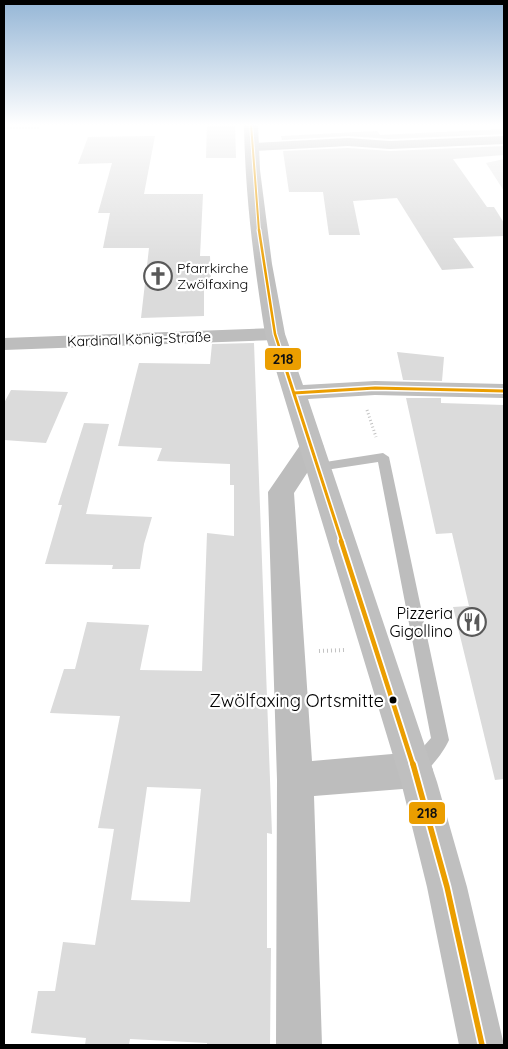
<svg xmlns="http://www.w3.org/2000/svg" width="508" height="1049" viewBox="0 0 508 1049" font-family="Quicksand,sans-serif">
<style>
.green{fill:#e8e8e8}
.building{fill:#dbdbdb;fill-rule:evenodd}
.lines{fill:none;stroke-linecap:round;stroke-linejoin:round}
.path-far2{stroke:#c2c2c2;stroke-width:2;stroke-dasharray:0.5 1;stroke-linecap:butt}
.path-far1{stroke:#c2c2c2;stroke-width:3;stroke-dasharray:1 2.5;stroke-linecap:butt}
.path{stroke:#c2c2c2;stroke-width:4;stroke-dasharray:1 3;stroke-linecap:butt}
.lane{fill:#bdbdbd;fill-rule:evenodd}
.street{fill:#bdbdbd;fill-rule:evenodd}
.secondary{fill:#bfbfbf;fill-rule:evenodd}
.bus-1-far4-casing{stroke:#fff;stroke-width:4}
.bus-1-far3-casing{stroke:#fff;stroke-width:5}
.bus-1-far2-casing{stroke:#fff;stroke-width:6}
.bus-1-far1-casing{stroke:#fff;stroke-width:8}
.bus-1-casing{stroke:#fff;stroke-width:9}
.bus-1-far4{stroke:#eb9e00;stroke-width:2}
.bus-1-far3{stroke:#eb9e00;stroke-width:2.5}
.bus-1-far2{stroke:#eb9e00;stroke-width:3}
.bus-1-far1{stroke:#eb9e00;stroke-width:4.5}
.bus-1{stroke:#eb9e00;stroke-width:5.5}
.bus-dot{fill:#000;stroke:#fff;stroke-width:2}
.labels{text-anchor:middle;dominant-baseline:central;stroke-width:4.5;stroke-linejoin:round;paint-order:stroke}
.far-poi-label{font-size:14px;fill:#000;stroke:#fff;text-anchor:start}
.far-street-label{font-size:14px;fill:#000;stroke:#fff}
.poi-label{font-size:16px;fill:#000;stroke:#fff;text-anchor:end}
.near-bus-label{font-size:18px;fill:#000;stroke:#fff;text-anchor:end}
.line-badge{stroke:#fff;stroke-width:2}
.pale-badge-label{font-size:14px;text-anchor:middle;font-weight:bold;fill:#111}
</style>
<rect width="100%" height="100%" fill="#fff"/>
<!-- green -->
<path class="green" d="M504,159V191L486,163Z"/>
<!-- building -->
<path class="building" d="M207,124H235L236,158H206Z
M504,129V134L390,139L348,136L282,140L281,136L377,131L380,135Z
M155,136L144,194H203L200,256H210L211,285H204V316L141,318L149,248H103L110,213H98L112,163L78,164L88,137Z
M504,146V155L453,159L487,207H494L504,223V236L453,238L474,268L442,270L397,198L353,201L360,235H329L323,192H289L283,151L348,148L390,151Z
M254,343L272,834L267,833V948H271L270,1045H207V1043L130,1039L129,1045H85L86,1038L31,1033L38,991H55L63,942L95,945L114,829L98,828L120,716L50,713L64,669H75L87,622L149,625L140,670L202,671L207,533L234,536V485H230V464L157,461L162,448L118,446L139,363L210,364L212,344ZM147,787L201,789L190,902L131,900Z
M397,352L444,357L442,381L403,380Z
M11,390L68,392L46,443L4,440V403Z
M406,398H441V403L504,405V779L495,780L453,607L469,606L452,533L436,534Z
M84,423L109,424L86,514L152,517L144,544L140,569H112L113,565L45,564L62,505H58Z"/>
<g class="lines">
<!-- path-far2 -->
<path class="path-far2" d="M4,128H40"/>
<!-- path-far1 -->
<path class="path-far1" d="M367,410L376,437"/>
<!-- path -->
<path class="path" d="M319,651L346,650"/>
<!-- lane -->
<path class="lane" d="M383,453L389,457L449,740C443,753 428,773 415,778L409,775L406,769L409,763L431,738L378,462L319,471L313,467L319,463Z"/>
<!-- street -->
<path class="street" d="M504,136V144L390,149L348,146L252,151L247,150L245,147L247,144L252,143L348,138L390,141Z
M275,328L282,330L285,334L282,338L275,340L4,350V338Z
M312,439L321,441L324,447L294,493L312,761L415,752L428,758L433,770L428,782L415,788L314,796L322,1045H276L277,780L268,492L303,441Z"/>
<!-- secondary -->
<path class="secondary" d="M244,124H258L260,170L272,264L285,334L303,385L375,381L504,384V398L375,395L308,399L437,782L467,887L504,1045H459L427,887L401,782L265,334C254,264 245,195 244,124Z"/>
<defs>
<path id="bus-1-far4" d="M251,124L259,231"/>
<path id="bus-1-far3" d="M259,230L275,334L286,368"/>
<path id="bus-1-far2" d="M285,366L342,542
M294,393L375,388L504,391"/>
<path id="bus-1-far1" d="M341,541L413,765"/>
<path id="bus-1" d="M413,764L447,887L482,1045"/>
</defs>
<!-- bus-1-far4 casing -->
<use href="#bus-1-far4" class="bus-1-far4-casing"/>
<!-- bus-1-far3 casing -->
<use href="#bus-1-far3" class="bus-1-far3-casing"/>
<!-- bus-1-far2 casing -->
<use href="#bus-1-far2" class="bus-1-far2-casing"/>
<!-- bus-1-far1 casing -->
<use href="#bus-1-far1" class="bus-1-far1-casing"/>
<!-- bus-1 casing -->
<use href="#bus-1" class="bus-1-casing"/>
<!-- bus-1-far4 -->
<use href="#bus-1-far4" class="bus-1-far4"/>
<!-- bus-1-far3 -->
<use href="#bus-1-far3" class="bus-1-far3"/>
<!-- bus-1-far2 -->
<use href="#bus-1-far2" class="bus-1-far2"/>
<!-- bus-1-far1 -->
<use href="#bus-1-far1" class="bus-1-far1"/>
<!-- bus-1 -->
<use href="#bus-1" class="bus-1"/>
</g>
<!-- sky -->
<linearGradient id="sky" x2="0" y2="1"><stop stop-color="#95b6d6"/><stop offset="0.46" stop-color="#fff"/><stop offset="1" stop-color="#fff" stop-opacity="0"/></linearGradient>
<rect width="508" height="271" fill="url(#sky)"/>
<!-- icons -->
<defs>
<symbol id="church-ring" viewBox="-11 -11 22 22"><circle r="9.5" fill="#fff" stroke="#595959" stroke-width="1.5"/><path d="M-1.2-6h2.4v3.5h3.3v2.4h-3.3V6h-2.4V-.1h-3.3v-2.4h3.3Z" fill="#595959"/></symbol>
<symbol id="restaurant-ring" viewBox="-11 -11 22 22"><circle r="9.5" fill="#fff" stroke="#595959" stroke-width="1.5"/><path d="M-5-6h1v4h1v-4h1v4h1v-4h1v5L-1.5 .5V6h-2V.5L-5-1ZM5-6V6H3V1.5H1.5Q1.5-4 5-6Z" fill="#595959"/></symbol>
</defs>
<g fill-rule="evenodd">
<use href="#church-ring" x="142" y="260" width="32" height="32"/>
<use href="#restaurant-ring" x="456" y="606" width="32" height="32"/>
</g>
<!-- markers -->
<circle class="bus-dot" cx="393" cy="700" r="4.5"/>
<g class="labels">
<!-- far-poi labels -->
<g class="far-poi-label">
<text x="177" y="268">Pfarrkirche<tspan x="177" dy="16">Zwölfaxing</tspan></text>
</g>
<!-- far-street labels -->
<g class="far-street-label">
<text transform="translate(139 339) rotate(-2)">Kardinal König-Straße</text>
</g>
<!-- poi labels -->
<g class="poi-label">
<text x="453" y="613">Pizzeria<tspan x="453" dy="18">Gigollino</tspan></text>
</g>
<!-- near-bus labels -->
<g class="near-bus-label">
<text x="384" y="700">Zwölfaxing Ortsmitte</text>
</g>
</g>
<g class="line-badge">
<rect x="264" y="347" width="38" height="24" rx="5" fill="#eb9e00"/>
<rect x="408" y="801" width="38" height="24" rx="5" fill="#eb9e00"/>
</g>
<g class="pale-badge-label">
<text x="283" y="364">218</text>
<text x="427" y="818">218</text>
</g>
<!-- border -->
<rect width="508" height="1049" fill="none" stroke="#000000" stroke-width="10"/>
</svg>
